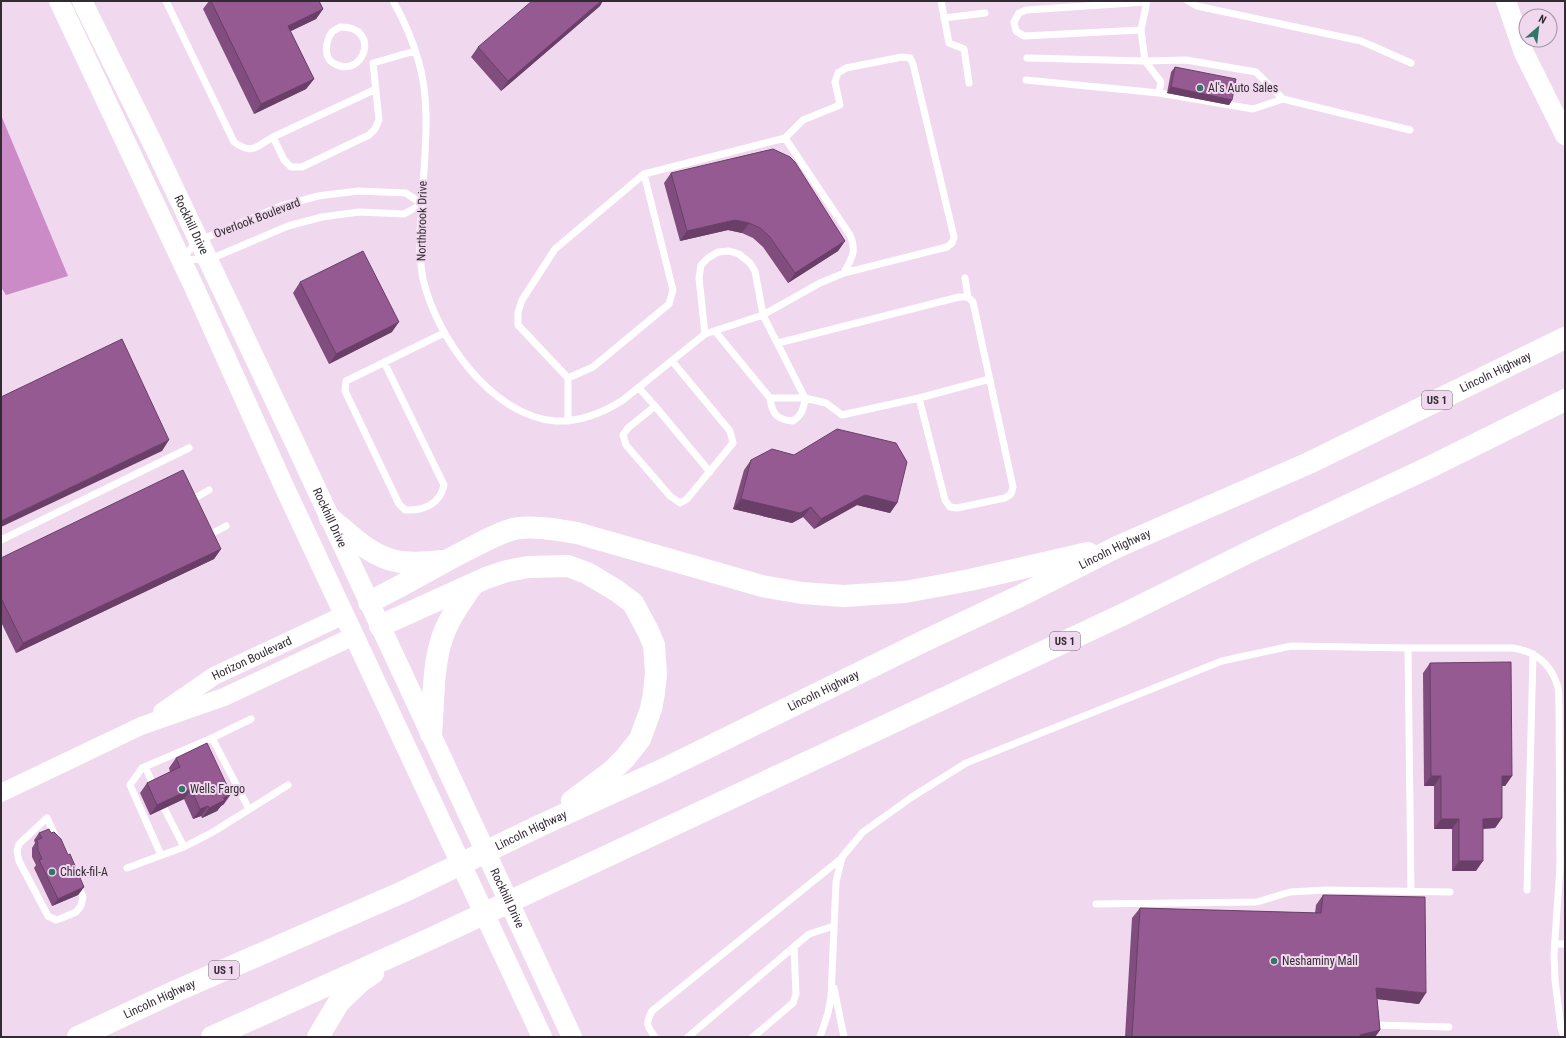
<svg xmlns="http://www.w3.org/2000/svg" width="1566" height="1038" viewBox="0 0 1566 1038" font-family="'Roboto Condensed',sans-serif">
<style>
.forest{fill:#cb8bc7}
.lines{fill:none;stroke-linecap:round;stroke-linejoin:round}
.service{stroke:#fff;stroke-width:7}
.tertiary{stroke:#fff;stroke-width:18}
.secondary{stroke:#fff;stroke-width:20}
.motorway{stroke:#fff;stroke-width:22}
.wall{fill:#814d7e}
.shaded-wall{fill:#693f67}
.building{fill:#965a93;stroke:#693f67}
.poi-dot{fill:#327669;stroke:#f0d9ee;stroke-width:1.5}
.labels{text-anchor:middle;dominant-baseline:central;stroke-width:4;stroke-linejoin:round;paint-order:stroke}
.shield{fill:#f0d9ee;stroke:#6c5f6b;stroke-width:1}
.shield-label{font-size:11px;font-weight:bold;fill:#332b33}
.poi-label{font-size:12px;fill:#332b33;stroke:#f0d9ee;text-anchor:start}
.street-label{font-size:12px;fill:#332b33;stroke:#f0d9ee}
</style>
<rect width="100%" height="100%" fill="#f0d9ee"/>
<!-- forest -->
<path class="forest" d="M1,115L68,276L6,295L1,287Z"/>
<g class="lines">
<!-- service -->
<path class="service" d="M166,1L234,142C252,155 256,147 273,137
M393,1C404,20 412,39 418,59C432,105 424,156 422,203C420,228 418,254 423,279C436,336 491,416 555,421C581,422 603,413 623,400L705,334L763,315L820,283L844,273L947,247L952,243L954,237L913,64L910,58L902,57L846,68L838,73L835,82L840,105L803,120L785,138L644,174L673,290L669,304L593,367L568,378V421
M941,1L949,43L964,49L969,83
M1147,1L1141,30L1145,61L1161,82L1159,93L1253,109L1283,99L1410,130
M1188,1L1197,6L1361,41L1411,63
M944,18L985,13
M340,27C382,26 364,81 333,63C323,57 326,40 332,32C334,30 338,29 340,27Z
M1141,30L1024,36L1016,31L1014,22L1019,13L1026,10L1146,2
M1027,58L1145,61L1186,60L1256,72L1283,99
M1026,80L1159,93
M376,89L273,137L284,160L291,167H302L369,135L375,129L379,120L373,63L415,51
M785,138L850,235C857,252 852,257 844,273
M358,191L406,193L422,204L404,214L359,212L322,217L288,226L208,260L181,259L198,241L281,206L318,196Z
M965,278L968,297
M715,331L770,398C772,414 777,420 793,421C802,415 804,408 805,398H770
M705,334L699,278L701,265L708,258L718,252L729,251L739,254L750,263L755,271L763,315L805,398L826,403L842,415L919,398L945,500L950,507L957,508L1005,498L1011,494L1013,487L973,302L968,297H959L778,343
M384,362L444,485C440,504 424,511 405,510L399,504L345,391L346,381L444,333
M568,378L518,325V312L522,300L555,249L644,174
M639,388L655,406L628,428L623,435L626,445L670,496L680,503L687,499L733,443L730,431L672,361
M919,398L990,379
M655,406L710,472
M190,501L209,490
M207,536L226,526
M1,540L189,448
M1408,648L1411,891
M212,738L249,809
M145,767L154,786
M164,808L184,847
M47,818L83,897L81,906L76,912L62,918L56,920L48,916L19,861L17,851L19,844Z
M161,855L130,785L142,768L212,738L251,719
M127,868L184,847L213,832L288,785
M1527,890L1533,654
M1096,904L1257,902L1290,892L1326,890L1450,892
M1555,944H1565
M834,988L844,1037
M1373,1025L1449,1027
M655,1037C647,1026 645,1024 652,1011L842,858
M688,1037L809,934L834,926
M753,1037L793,1003L796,994L794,947
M820,1037L828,1013L831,997L836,882L842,857L863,832L912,797L966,763L1222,661L1291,646L1408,648H1513C1534,651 1550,663 1557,684C1559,690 1559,699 1559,706L1560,866L1554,954L1555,980L1561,1028L1564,1037"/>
<!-- tertiary -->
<g class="tertiary">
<path id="s1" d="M162,712L214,676L344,615"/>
<path d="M1,793L141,726L224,697L354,636"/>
</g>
<!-- secondary -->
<g class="secondary">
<path d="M59,1L195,289L282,482L542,1037"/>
<path id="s2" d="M82,1L151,140L294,441L572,1037"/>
<path d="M1506,1L1524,53L1565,135"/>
</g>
<!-- motorway -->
<g class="motorway">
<path d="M330,518C351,536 372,558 401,562C415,564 429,562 442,561"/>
<path d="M369,602C403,586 435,566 469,549C483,542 503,530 519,528C538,526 558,530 577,533L762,586L802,593L844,596L905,592L970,580L1088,553"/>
<path d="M380,626L486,578L507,571L528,567L568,566L587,573L617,591L633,603L648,631L654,645L656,673L654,693L651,709L640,739L625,758L612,771L572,801"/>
<path d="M431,734C434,701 432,658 446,628C453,612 462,600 472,586"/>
<path id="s3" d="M78,1037L176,991L405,891L539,826L662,770L920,643L1020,596L1117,547L1309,463L1565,338"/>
<path d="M212,1037L430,939L1126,613L1253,550L1432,466L1565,400"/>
<path d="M318,1037L339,1002L360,982L373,973"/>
</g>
</g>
<!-- wall -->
<path class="wall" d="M209,1H319L323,9L316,19L290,31L314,79L306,89L254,114L203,9Z
M600,6L501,91L471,57L478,47Z
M1175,67L1232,100L1229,105L1167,93L1171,72Z
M671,173L845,241L838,251L788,283L763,247L753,238L742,233L728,230L680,241L664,183Z
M300,282L392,332L329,364L293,293Z
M751,460L897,503L890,513L857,505L814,529L803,517L792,523L733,509L744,470Z
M221,549L214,559L16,653L1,622V558Z
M1430,663L1512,776L1505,786H1502V818L1495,828L1483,829L1476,871H1452V829H1434V786H1424L1423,673Z
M176,758L224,804L221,806L217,811L202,818L201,816L193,819L184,799L150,815L140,793L147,783L170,772L169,768Z
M39,833H51L84,887L78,895L52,906L34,868L36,865L32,857V848L35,843L34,840Z
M1323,895L1419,1004L1377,999L1380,1030L1375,1037H1125L1132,918L1140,908L1315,913L1316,905Z"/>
<!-- shaded-wall -->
<path class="shaded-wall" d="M601,1H603L600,6L501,91L508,81Z
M323,9L316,19L281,36L288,26Z
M314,79L306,89L254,114L261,104Z
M1171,87L1232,100L1229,105L1167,93Z
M735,220L749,223L742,233L728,230L680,241L687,231Z
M845,241L838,251L788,283L795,273Z
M399,322L392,332L329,364L336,354Z
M169,440L162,451L1,527V521Z
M865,495L897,503L890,513L857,505L814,529L821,519Z
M741,499L811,507L803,517L792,523L733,509Z
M221,549L214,559L16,653L23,643Z
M1431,776H1441L1434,786H1424Z
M1502,776H1512L1505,786H1494Z
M191,789L184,799L150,815L157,805Z
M231,794L224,804L221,806L217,811L202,818L209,808L223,798Z
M208,806L201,816L193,819L200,809Z
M1502,818L1495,828L1476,829L1483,819Z
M1441,819H1459L1452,829H1434Z
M1459,861H1483L1476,871H1452Z
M84,887L78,895L52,906L58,899Z
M1376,988L1426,993L1419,1004L1369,998Z
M1380,1030L1375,1037H1358L1360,1035Z"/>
<!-- building -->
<path class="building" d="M211,1H319L323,9L288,26L314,79L261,104Z
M532,1H601L508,81L478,47Z
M1175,67L1236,79L1232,100L1171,87Z
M773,149L790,157L795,162L845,241L795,273L770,237L760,228L749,223L735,220L687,231L671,173Z
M363,251L399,322L336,354L300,282Z
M122,339L169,440L1,521V397Z
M837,429L896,443L907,462L897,503L865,495L821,519L811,507L800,513L741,499L751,460L772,449L794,455Z
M183,470L221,549L23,643L1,598V558Z
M1511,662L1512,776H1502V818L1483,819V861H1459V819H1441V776H1431L1430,663Z
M207,743L231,794L223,798L225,800L209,808L208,806L200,809L191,789L157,805L147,783L180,767L176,758Z
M49,829L51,833L54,832L61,839L68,855L70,854L84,887L58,899L39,860L42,859L38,850L37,840L42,838L39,833Z
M1323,895L1425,897L1426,993L1376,988L1380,1030L1360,1035V1037H1132L1140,908L1321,913Z"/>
<!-- markers -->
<g class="poi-dot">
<circle cx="1200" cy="88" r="4"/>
<circle cx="182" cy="789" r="4"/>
<circle cx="52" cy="872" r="4"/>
<circle cx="1274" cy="961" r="4"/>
</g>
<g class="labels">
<!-- shield labels -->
<g class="shield">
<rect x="1422" y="391" width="30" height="18" rx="3"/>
<rect x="1050" y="632" width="30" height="18" rx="3"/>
<rect x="209" y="961" width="30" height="18" rx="3"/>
</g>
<g class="shield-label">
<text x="1437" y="400">US 1</text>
<text x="1065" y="641">US 1</text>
<text x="224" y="970">US 1</text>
</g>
<!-- poi labels -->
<g class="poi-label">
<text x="1208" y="88">Al's Auto Sales</text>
<text x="190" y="789">Wells Fargo</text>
<text x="60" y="872">Chick-fil-A</text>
<text x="1282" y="961">Neshaminy Mall</text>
</g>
<!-- street labels -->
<g class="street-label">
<text transform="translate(257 218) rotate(-21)">Overlook Boulevard</text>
<text transform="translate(422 221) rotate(-89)">Northbrook Drive</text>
<text stroke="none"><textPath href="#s2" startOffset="249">Rockhill Drive</textPath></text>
<text stroke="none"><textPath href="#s3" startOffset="1566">Lincoln Highway</textPath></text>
<text stroke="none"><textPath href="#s2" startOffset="573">Rockhill Drive</textPath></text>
<text stroke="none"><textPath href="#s3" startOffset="1146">Lincoln Highway</textPath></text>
<text stroke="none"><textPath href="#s1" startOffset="105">Horizon Boulevard</textPath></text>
<text stroke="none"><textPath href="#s3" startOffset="822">Lincoln Highway</textPath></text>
<text stroke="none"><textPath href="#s3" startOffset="498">Lincoln Highway</textPath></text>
<text stroke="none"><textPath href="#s2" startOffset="993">Rockhill Drive</textPath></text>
<text stroke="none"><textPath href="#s3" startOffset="90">Lincoln Highway</textPath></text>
</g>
</g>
<!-- border -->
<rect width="1566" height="1038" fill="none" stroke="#332b33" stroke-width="4"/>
<!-- north arrow -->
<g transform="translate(1538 28) rotate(28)"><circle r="19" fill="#f0d9ee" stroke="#a493a3"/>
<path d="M0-3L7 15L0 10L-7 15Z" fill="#327669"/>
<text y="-6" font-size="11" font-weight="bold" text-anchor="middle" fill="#332b33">N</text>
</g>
</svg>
